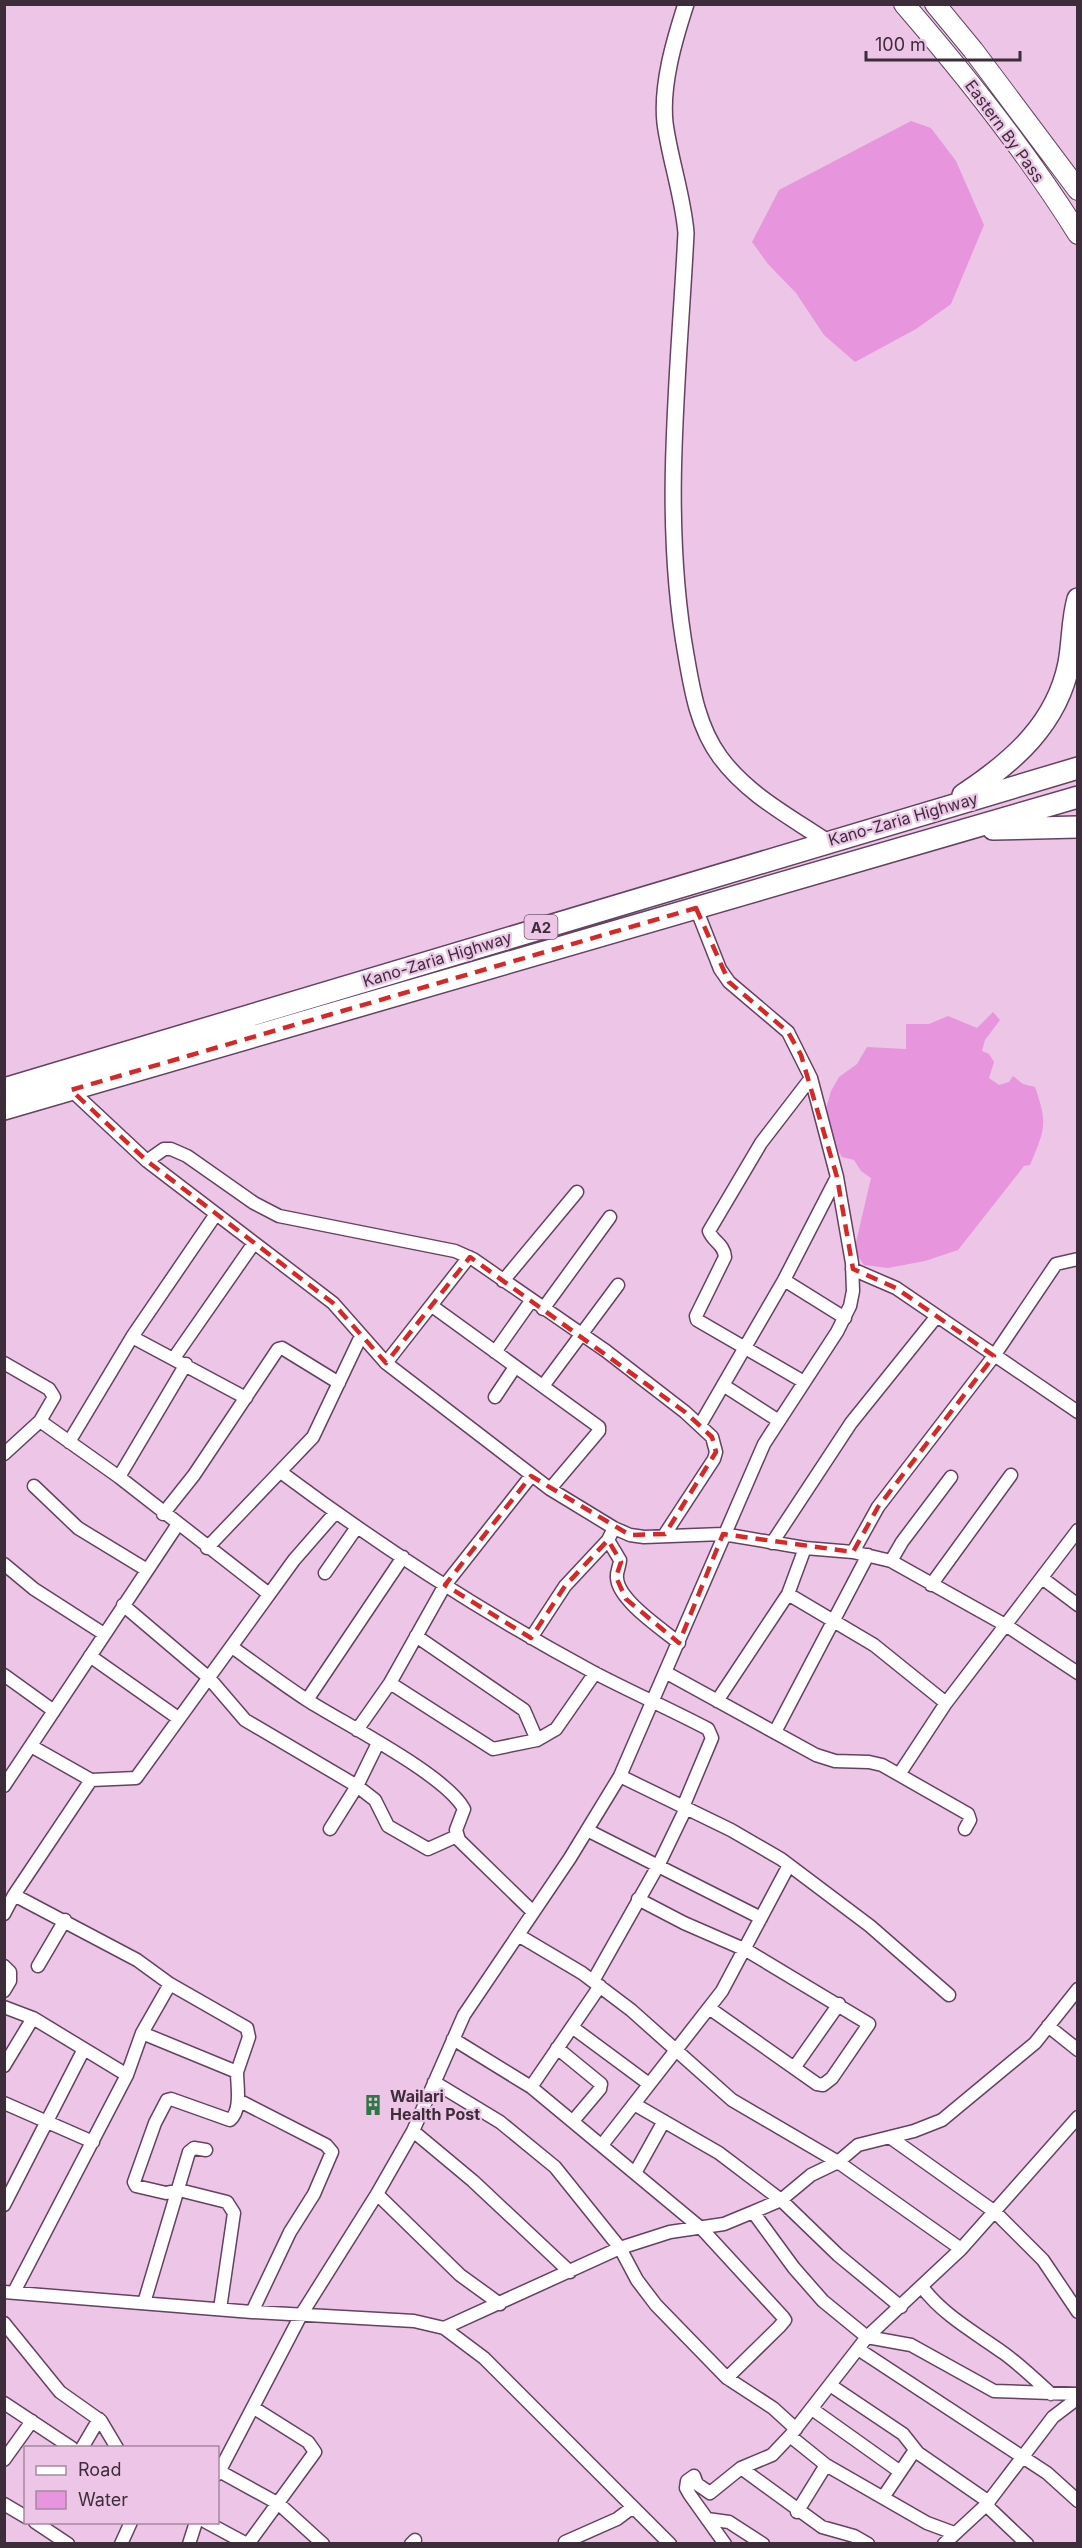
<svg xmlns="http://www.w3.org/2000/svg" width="1082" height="2548" viewBox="0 0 1082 2548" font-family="Inter,sans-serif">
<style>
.water{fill:#e795dd}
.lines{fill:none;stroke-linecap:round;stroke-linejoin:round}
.minor-casing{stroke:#644260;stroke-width:15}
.tertiary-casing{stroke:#644260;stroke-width:18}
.primary-casing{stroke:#644260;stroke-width:22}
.trunk-casing{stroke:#644260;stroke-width:24}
.minor{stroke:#fff;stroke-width:12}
.tertiary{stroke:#fff;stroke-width:15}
.primary{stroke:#fff;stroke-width:20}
.trunk{stroke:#fff;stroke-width:21}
.marked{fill:none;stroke:#d62828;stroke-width:4.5;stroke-dasharray:12 8;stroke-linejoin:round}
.labels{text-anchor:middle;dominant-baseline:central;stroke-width:4.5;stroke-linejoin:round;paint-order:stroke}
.shield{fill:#edc5e7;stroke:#725b6e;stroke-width:1.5}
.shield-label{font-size:15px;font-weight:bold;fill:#3d2d3a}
.street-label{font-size:16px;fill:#3d2d3a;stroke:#edc5e7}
.poi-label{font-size:16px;font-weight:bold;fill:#3d2d3a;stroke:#edc5e7;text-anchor:start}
</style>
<rect width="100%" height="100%" fill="#edc5e7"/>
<!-- water -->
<path class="water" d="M911,121L931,128L956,161L984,225L951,304L916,329L855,362L824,335L796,293L768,264L752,242L779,190Z
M993,1012L1000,1020L985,1040L982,1051L989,1054L994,1062L989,1078L999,1085L1009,1082L1013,1076L1023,1084L1035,1087C1048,1124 1045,1129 1030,1165L1024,1166L958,1250L925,1261L888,1268L864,1265L854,1251L871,1178L861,1171L854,1160L842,1157L830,1138L825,1112L831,1091L839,1077L857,1064L867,1047L906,1049V1024H929L948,1016L977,1028Z"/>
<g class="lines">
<defs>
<path id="minor" d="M71,1090L147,1161L333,1303L386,1363L550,1489L614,1528L630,1535L644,1537L723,1534L805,1548L853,1552L891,1561L1007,1626L1078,1673
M147,1161L164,1149H171L187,1156L254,1203L279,1216L455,1251L473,1259L606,1351L685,1412L712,1437L716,1452L714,1459L665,1534
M852,1269L896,1288L1078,1412
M784,1280L845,1318
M503,1281L577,1192
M432,1306L599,1427V1431L550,1489
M543,1309L610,1217
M132,1337L246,1398
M495,1352L531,1301
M174,1358L254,1243
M4,1363L49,1389L54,1397L40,1421L4,1454
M386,1363L469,1257
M804,1382L697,1320L696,1316L725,1257C724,1244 713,1242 709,1231L761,1143L811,1078
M723,1385L779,1421
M543,1386L618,1285
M495,1397L515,1367
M40,1421L119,1477L269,1594
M700,1425L784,1280L837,1177
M69,1442L132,1337L216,1214
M282,1473C380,1546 485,1614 593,1672C631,1692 670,1709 708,1729L712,1738L683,1807
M119,1477L186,1364
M34,1486L78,1528L147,1570
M163,1514L194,1475L278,1349L282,1348L339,1383
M614,1528L608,1540L620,1560C620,1566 616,1572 617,1578C618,1600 662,1629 679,1643
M772,1543L851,1423L937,1316
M207,1548L313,1437L361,1336
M853,1552L878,1507L994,1356L1056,1264L1078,1259
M891,1561L902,1542L951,1477
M4,1564L34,1589L104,1634
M325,1573L357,1527
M1042,1578L1078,1605
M931,1585L1011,1475
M788,1594L874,1645L946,1703
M123,1605L209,1678L245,1720L357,1786L375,1800L388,1826L428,1849L457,1836
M416,1636L524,1710L537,1740
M531,1638L565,1586L608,1540
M232,1647C257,1665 281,1683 307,1700C343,1723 446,1775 464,1809L456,1830L459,1840L533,1912
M90,1656L178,1718
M665,1672L816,1755L835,1761L869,1762L882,1765L968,1814L970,1820L965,1829
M4,1675L54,1711
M390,1683L493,1749L537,1740L556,1729L595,1673
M307,1700L403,1557
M717,1701L788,1594L805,1548
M357,1730L390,1683L445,1585L531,1476
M775,1732L868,1555
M31,1746L91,1780L136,1778L294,1560L335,1513
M900,1773L946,1703L1078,1530
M620,1776L731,1830L781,1859L870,1926L949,1995
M4,1786L178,1524
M330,1829L357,1786L378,1743
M587,1830L761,1918
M14,1895L137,1960L170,1984L247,2028L249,2037L237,2072
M638,1899L684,1923L746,1950L869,2024L832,2078L823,2085L817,2084L709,2008
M4,1914L14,1895L91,1780
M518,1935L582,1973L631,2010L732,2100L838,2162L961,2249
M4,1966L10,1972V1981L4,1991
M38,1966L65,1920
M593,1981L659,1864L686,1808
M4,2007L33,2018L127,2075
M1048,2026L1078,2050
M572,2027L649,2084
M142,2033L237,2072C237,2086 242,2110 230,2120L171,2099L167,2100L155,2123L134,2182L136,2186L166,2193L179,2190L227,2202L234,2213L220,2309
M453,2039L531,2087L702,2229L783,2317L785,2320L779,2327L727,2378
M557,2048L601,2084L600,2089L573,2121
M4,2066L33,2018
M794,2068L839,2004
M434,2082L500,2122L555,2167L620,2248L637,2280L656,2305L727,2378L773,2408L796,2429
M531,2087L600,1986
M238,2100L326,2145L332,2152L314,2194L290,2232L252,2312
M4,2103L93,2142
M634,2104L719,2153L781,2200L838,2255L901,2307
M413,2131L473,2181L570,2272
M891,2138L995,2212L1043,2260L1078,2312
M602,2145L722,1991L789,1865
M635,2173L664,2121
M377,2194L460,2275L500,2304
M4,2205L84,2049
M753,2212L794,2268L823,2301L867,2337L911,2345L994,2391L1078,2394
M922,2287C944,2316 976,2333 1005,2354C1021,2366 1036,2380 1051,2394
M4,2292L252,2312L414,2321L444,2328L484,2358L670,2544
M14,2292L127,2075L142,2033L170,1984
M144,2303L189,2152L194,2148L206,2150
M4,2323L60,2392L101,2421L117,2448
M444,2328L620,2248L670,2232L724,2224L753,2212L781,2200L811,2175L838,2162L858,2145L914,2131L942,2120L1035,2043L1078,1989
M858,2349L1047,2473L1078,2501
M830,2385L903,2434L918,2453L989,2502
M4,2403L72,2448
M812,2409L899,2471
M790,2436L826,2465L927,2523L954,2533
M82,2448L99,2419
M4,2460L32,2421
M741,2468L822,2527L854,2536L868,2544
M219,2471L279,2504L323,2544
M218,2474L301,2315L377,2194L413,2131L464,2015L570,1858L620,1776L764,1444L837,1332L850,1306L853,1291L852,1263L837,1177L811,1078L788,1032L729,982L720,969L696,908
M884,2496L915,2450
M4,2504L26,2517
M986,2505L1027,2544
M797,2512L826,2465
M707,2519L729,2522L763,2544
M35,2522L68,2544
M206,2522L247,2544
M565,2542L617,2519L629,2510H636
M121,2544L131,2522
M189,2544L196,2522
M248,2544L315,2452L308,2442L254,2408
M411,2544L415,2540
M725,2544L690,2495L686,2488L687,2481L694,2476L697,2484L710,2493L741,2468L772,2455L790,2436L867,2337L961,2249L1078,2117
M944,2544L986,2505L1053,2417L1078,2398"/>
<path id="tertiary" d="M686,4C674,41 661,85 665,123C670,160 683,196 686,233C679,374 661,515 686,655C692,690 698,727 720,757C747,794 789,816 826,841"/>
<path id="primary" d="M904,4C967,77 1027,152 1078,234
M935,4L973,50L1078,190"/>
<path id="trunk" d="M963,795C1013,762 1057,724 1069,663C1073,642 1072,620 1078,599
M993,829L1078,827
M4,1089L1078,768
M4,1109L1078,797"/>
</defs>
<!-- minor casing -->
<use href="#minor" class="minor-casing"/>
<!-- tertiary casing -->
<use href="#tertiary" class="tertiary-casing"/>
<!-- primary casing -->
<use href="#primary" class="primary-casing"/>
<!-- trunk casing -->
<use href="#trunk" class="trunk-casing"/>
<!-- minor -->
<use href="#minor" class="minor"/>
<!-- tertiary -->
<use href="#tertiary" class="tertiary"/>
<!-- primary -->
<use href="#primary" class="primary"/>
<!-- trunk -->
<use href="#trunk" class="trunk"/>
</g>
<!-- marked area -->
<path class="marked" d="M696,908L729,982L788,1032L801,1055L837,1177L853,1269L896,1288L994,1356L878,1507L853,1552L723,1534L679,1643L626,1599L616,1577L621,1562L608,1540L565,1586L531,1638L445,1585L531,1476L630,1535L665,1534L716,1452L712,1437L685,1412L470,1257L386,1363L333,1303L147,1161L71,1090Z"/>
<!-- icons -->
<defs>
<symbol id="building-bare" viewBox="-9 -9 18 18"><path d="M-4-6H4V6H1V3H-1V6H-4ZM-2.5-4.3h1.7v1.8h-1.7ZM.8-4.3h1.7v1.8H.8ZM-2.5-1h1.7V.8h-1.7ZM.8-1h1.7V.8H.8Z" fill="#2e7846" stroke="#edc5e7" stroke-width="2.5" paint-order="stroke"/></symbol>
</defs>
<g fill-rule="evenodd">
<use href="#building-bare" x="358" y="2090" width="30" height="30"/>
</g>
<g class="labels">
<!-- shield labels -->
<rect class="shield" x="524.5" y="915" width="33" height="24" rx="4.5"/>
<g class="shield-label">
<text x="541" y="927">A2</text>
</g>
<!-- street labels -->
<g class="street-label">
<text transform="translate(1005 131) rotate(54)">Eastern By Pass</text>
<text transform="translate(903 819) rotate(-16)">Kano-Zaria Highway</text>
<text transform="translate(437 959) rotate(-17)">Kano-Zaria Highway</text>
</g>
<!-- poi labels -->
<g class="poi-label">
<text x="390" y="2096">Wailari<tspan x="390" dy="18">Health Post</tspan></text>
</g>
</g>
<!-- border -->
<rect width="1082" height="2548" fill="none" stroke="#3d2d3a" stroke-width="12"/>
<!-- legend -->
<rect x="24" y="2446" width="195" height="78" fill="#edc5e7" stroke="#a788a2" stroke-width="1.5"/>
<rect x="36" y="2466" width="30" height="9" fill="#ffffff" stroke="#a788a2" stroke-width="1.5"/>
<text x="78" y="2476" font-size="18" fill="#3d2d3a">Road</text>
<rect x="36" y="2491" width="30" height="18" fill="#e795dd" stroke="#a788a2" stroke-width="1.5"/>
<text x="78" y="2506" font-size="18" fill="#3d2d3a">Water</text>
<!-- scale -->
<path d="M866 51v9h154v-9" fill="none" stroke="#3d2d3a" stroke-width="3"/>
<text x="875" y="51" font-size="18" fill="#3d2d3a" stroke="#edc5e7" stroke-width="4.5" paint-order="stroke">100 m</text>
</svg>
